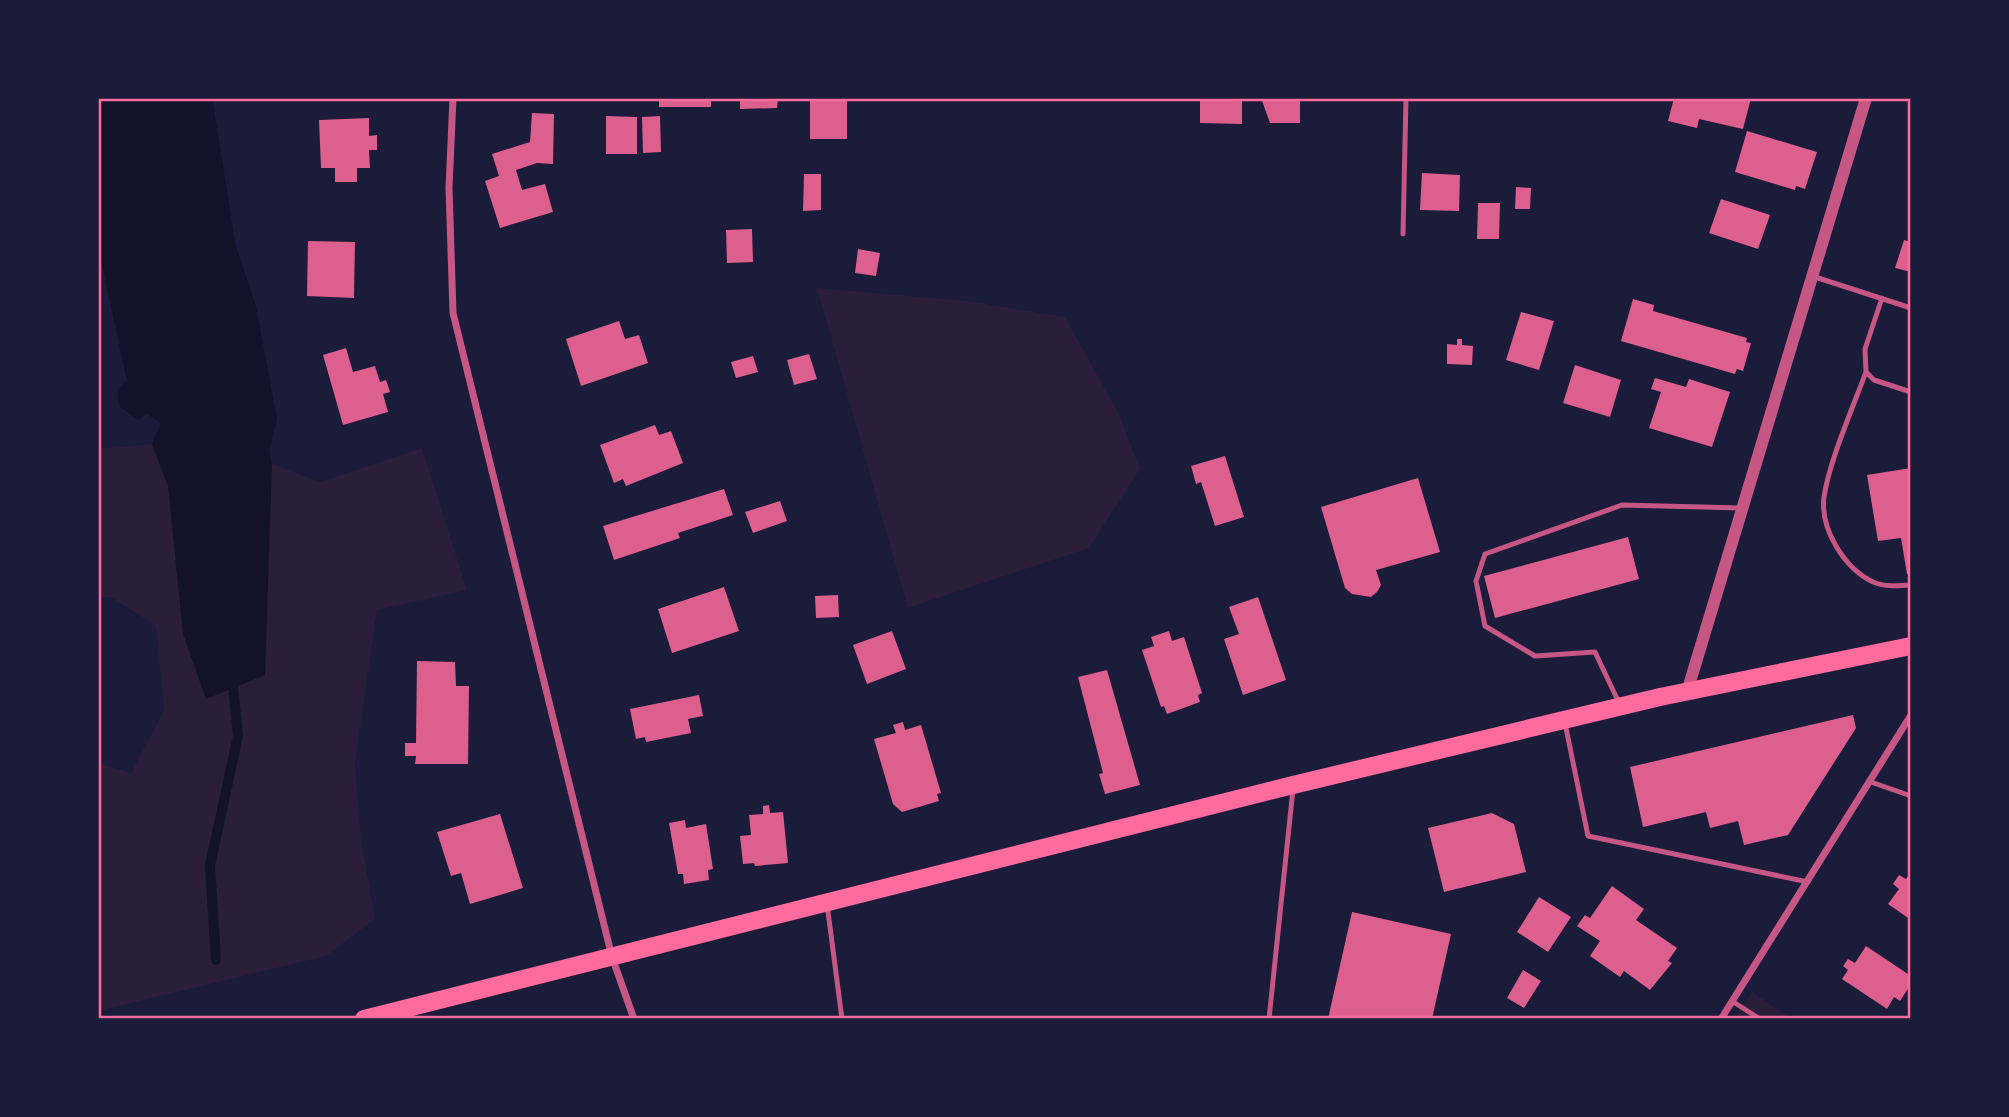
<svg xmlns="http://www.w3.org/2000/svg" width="2009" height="1117" viewBox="0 0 2009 1117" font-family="'PT Sans Narrow',sans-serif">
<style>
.green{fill:#2a1e3b}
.water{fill:#12122b}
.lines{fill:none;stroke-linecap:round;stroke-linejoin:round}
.stream{stroke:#12122b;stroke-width:10}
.building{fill:#dd5f8e}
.service{stroke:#c65784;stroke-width:5}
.minor{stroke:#c65784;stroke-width:7}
.tertiary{stroke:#c65784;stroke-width:12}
.primary{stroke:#ff6b9d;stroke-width:18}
.neatline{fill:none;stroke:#ff6b9d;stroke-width:2.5}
</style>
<rect width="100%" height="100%" fill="#1b1b3a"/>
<!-- green -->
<path class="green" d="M817,288L967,301L1065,317L1119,414L1140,469L1089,548L908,608Z
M152,444L168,486L175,546L206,699L264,675L262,616L272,464L320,482L422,448L467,590L377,610L355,763L361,839L375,919L326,956L98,1011V763L131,773L164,710L156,626L111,597H98V449Z
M1752,992L1792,1019H1734Z"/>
<!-- water -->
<path class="water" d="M98,98H212L236,247L256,306L277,419L269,450L272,464L265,675L206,699L183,634L168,486L152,444L161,423L147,414L138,420L119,406L117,390L127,381L98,246Z"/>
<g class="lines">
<!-- stream -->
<path class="stream" d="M216,960L210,865L238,736L232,676"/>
</g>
<!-- building -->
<path class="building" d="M659,98H711V107H659Z
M740,98H778L777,108L740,109Z
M810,98H847V139H810Z
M1200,98H1242V124L1200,123Z
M1261,98H1300V123H1270Z
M1674,98H1751L1743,129L1699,119L1697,128L1668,121Z
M532,113L554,114L553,164L537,163L516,170L522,190L545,184L553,212L500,228L485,181L499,176L492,154L530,142Z
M606,116L637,117V154H606Z
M660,116L661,152L643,153L642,117Z
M369,118V136L377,135V150H369L370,168H357V182H335V168H321L319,120Z
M1747,131L1817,152L1805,189L1796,186L1795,190L1735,172Z
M1422,173L1460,175L1459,211L1420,210Z
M804,174H821V210L803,211Z
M1516,187L1531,188L1530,209H1515Z
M1721,199L1770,215L1758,249L1709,233Z
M1478,203H1500L1499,239H1477Z
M752,229L753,262L727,263L726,230Z
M1904,240L1911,242V272L1895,268Z
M308,241L355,242L354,298L307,296Z
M858,249L880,253L876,276L855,273Z
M1633,299L1654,305L1653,311L1747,338L1746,342L1751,343L1743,371L1737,369L1735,374L1621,341Z
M1521,312L1554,321L1539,370L1506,360Z
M619,321L625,339L639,335L648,363L581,386L566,339Z
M1457,339H1462V345L1473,346L1472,365L1447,364V344L1457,345Z
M346,348L353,372L375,366L380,382L386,380L390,392L383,394L388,412L343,425L323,355Z
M809,354L817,379L794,385L787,360Z
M753,356L758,372L736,378L731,362Z
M1575,365L1621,380L1610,417L1563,403Z
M1655,378L1686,387L1689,379L1730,392L1712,447L1649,428L1661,392L1651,389Z
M655,425L659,435L671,431L683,463L626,486L623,479L614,483L600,445Z
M1225,456L1244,517L1215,526L1201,482L1196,484L1191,466Z
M1911,468V573L1907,574L1901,538L1878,541L1867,475Z
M1418,478L1440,552L1376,570L1381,585L1377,592L1371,597L1352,594L1345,588L1321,507Z
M724,489L733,515L678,533L680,538L614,560L603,526Z
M780,501L787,521L753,533L745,512Z
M1628,537L1639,579L1495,618L1484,576Z
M724,587L739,631L672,653L658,609Z
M838,595L839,617L816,618L815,596Z
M1258,597L1286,680L1243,695L1224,639L1239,634L1229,607Z
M892,631L906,669L867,684L853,645Z
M1169,631L1172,641L1184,637L1202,693L1198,695L1200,702L1167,714L1164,706L1161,707L1142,650L1154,646L1151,637Z
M417,661L455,662L456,686H469L468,764H415L416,756H405V743H416Z
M1107,670L1140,785L1105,794L1099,774L1103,773L1078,677Z
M699,695L703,716L688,719L691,733L646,742L645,737L636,739L630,709Z
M1853,715L1856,728L1788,835L1744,845L1738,821L1710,828L1706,812L1643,827L1630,767Z
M903,722L905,730L921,725L941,793L937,794L939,801L902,812L893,804L874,739L896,733L893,725Z
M769,805L770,813L783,812L788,863L755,866L754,863L743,864L740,836L751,835L749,815L763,814V806Z
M1492,813L1514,824L1526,872L1444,892L1428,828Z
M500,814L523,888L470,904L461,873L451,876L437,832Z
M685,820L686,828L706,824L713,869L708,870L709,880L684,884L683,874H678L669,823Z
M1911,872V920L1888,904L1899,889L1893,884L1899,875L1906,879Z
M1612,886L1644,909L1636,920L1677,948L1668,961L1672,963L1650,990L1624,971L1620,977L1590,956L1600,941L1577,926L1585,915L1590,918Z
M1539,897L1571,917L1548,952L1517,932Z
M1352,912L1451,934L1432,1019H1328Z
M1866,946L1911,976V984L1900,1001L1894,997L1887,1009L1842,979L1848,970L1843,966L1848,959L1855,963Z
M1523,970L1541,981L1524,1008L1507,998Z"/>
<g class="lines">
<!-- service -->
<path class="service" d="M1403,234L1406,98
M1815,277L1911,308
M1882,298L1865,349L1866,372L1874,380L1911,392
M1866,372C1853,407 1829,462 1824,497C1820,529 1844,568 1873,582C1885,587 1898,586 1911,585
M1620,705L1595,652L1535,656L1485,626L1476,581L1485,554L1622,505L1741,508
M1565,723L1588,836L1808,882
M1871,782L1911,796
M827,904L842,1019
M1732,1001L1760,1019
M1269,1019L1293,789"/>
<!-- minor -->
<path class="minor" d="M453,98L449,188L453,313L612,957L634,1019
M1721,1019L1911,715"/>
<!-- tertiary -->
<path class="tertiary" d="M1687,692L1866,98"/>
<!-- primary -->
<path class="primary" d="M364,1019L1293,785L1660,697L1911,646"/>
</g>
<!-- border -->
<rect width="2009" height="1117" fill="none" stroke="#1b1b3a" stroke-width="200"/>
<rect x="100" y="100" width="1809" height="917" class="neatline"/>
</svg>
